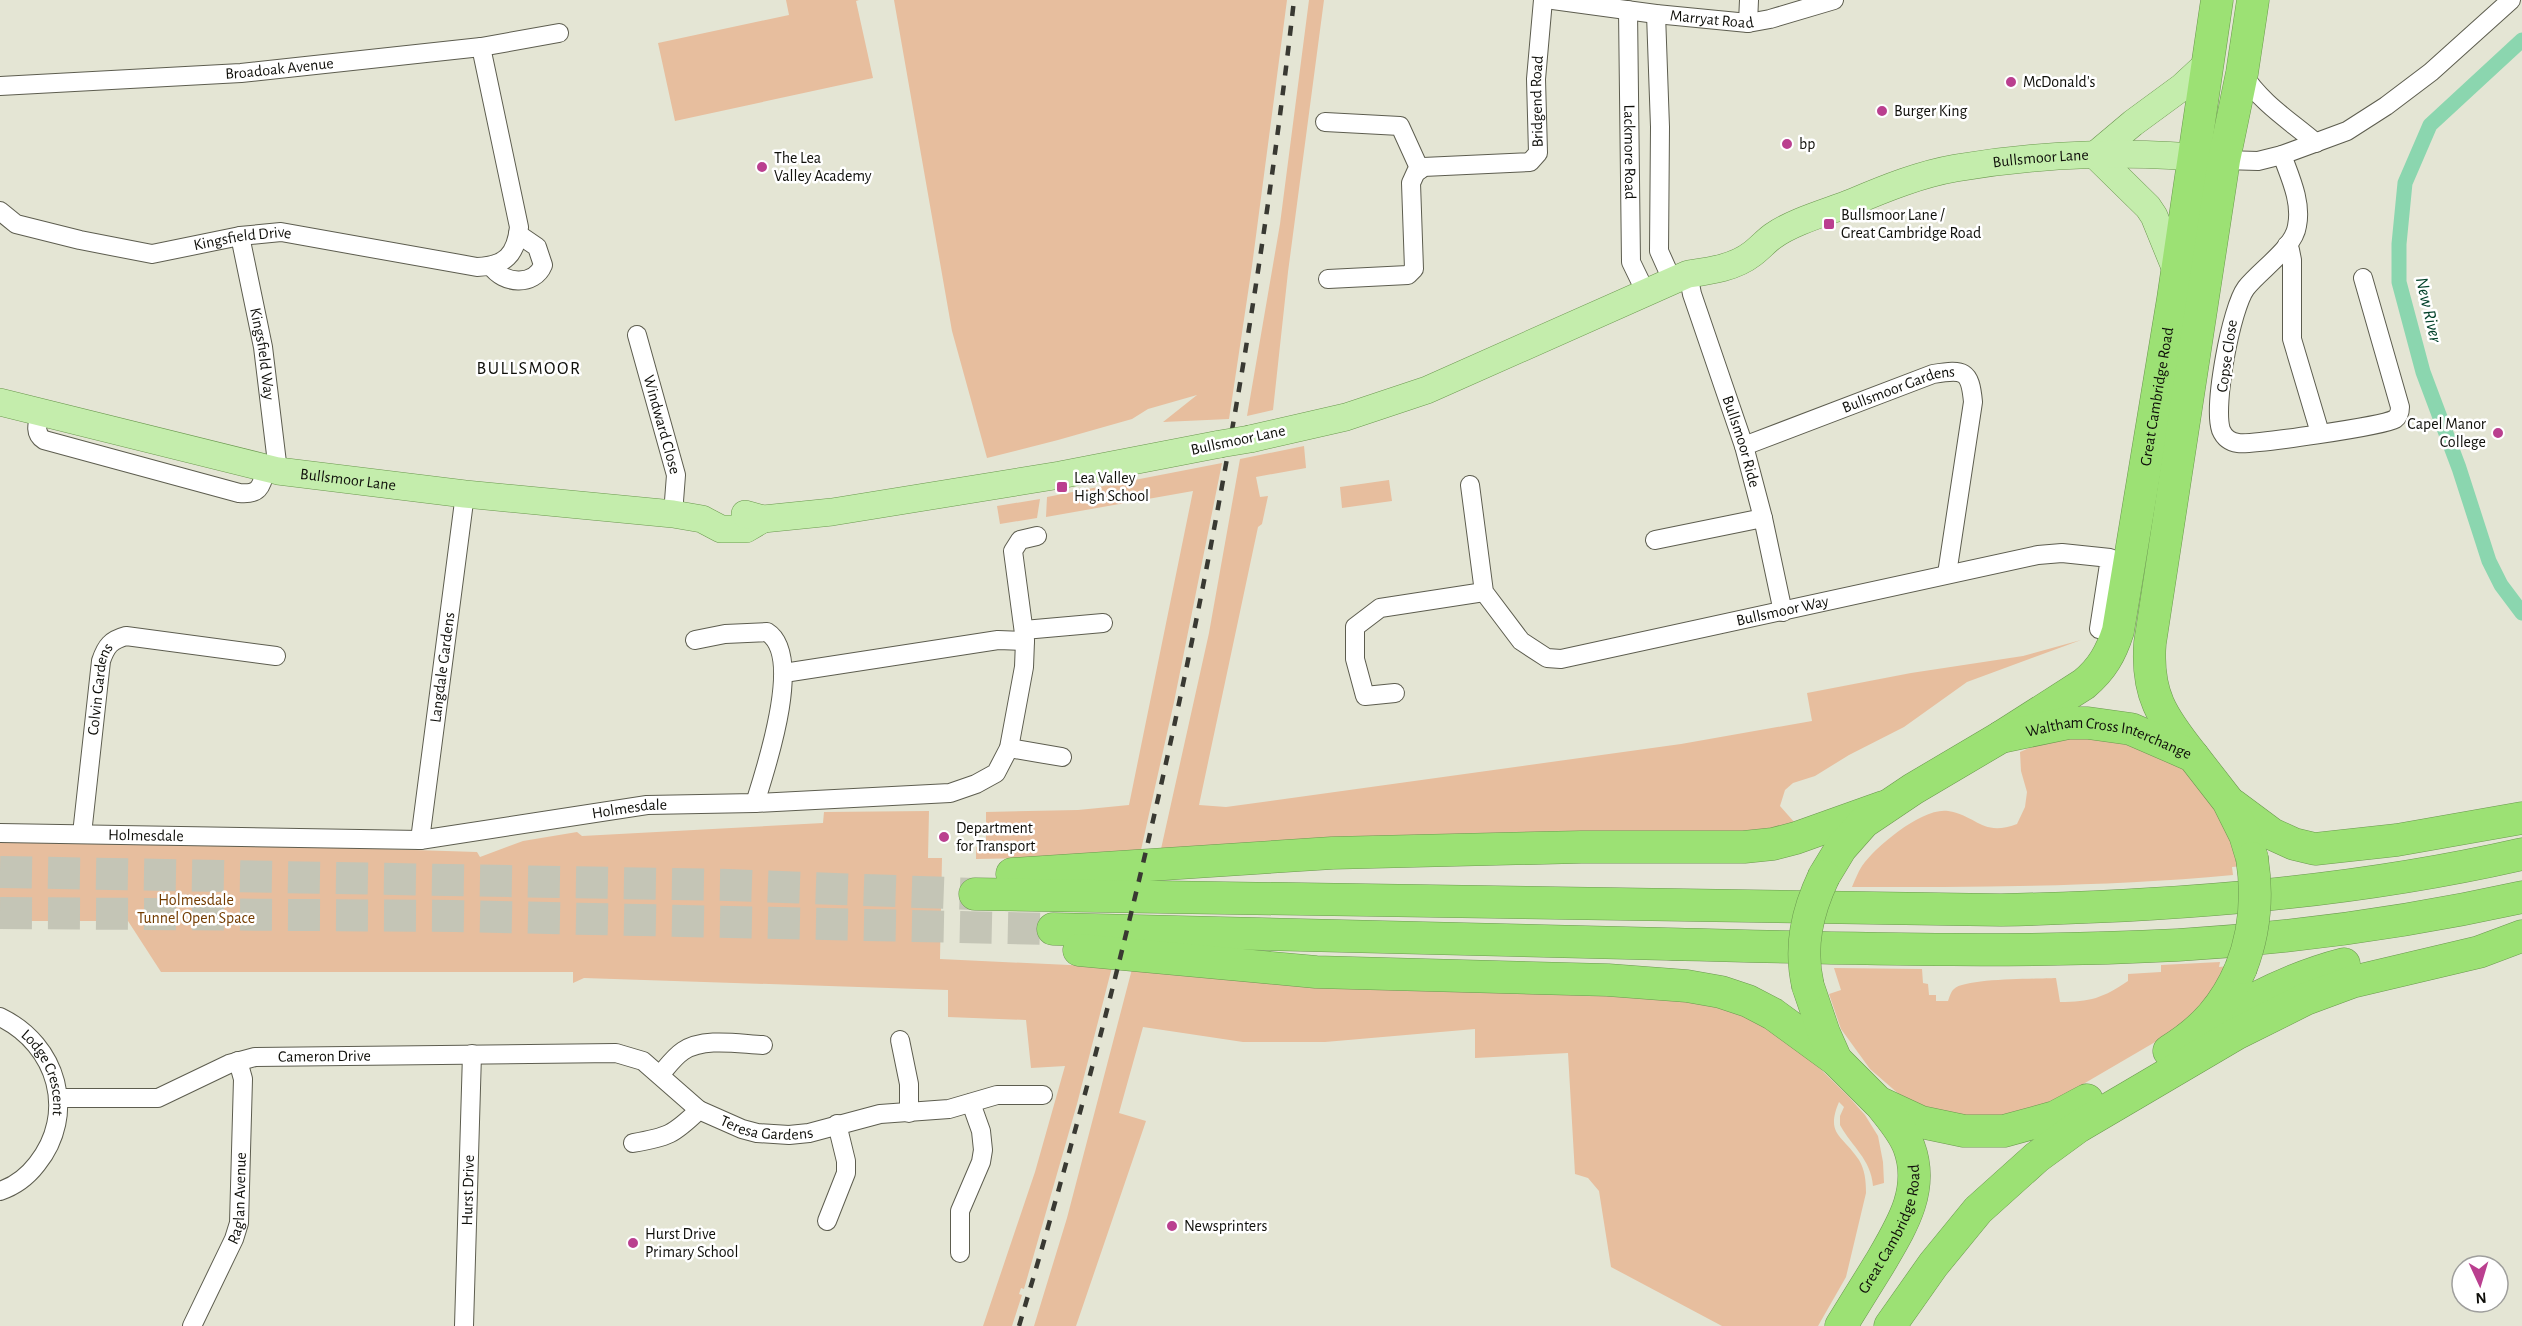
<svg xmlns="http://www.w3.org/2000/svg" width="2522" height="1326" viewBox="0 0 2522 1326" font-family="'Alegreya Sans',sans-serif">
<style>
.green{fill:#e7be9e}
.lines{fill:none;stroke-linecap:round;stroke-linejoin:round}
.canal{stroke:#8bd6af;stroke-width:15}
.highway-tunnel{stroke:#c4c5b6;stroke-width:32;stroke-dasharray:32 16;stroke-linecap:butt}
.street-casing{stroke:#5d5d4f;stroke-width:20}
.primary-casing{stroke:#6b984f;stroke-width:28}
.highway-casing{stroke:#6b984f;stroke-width:33}
.street{stroke:#fff;stroke-width:18}
.primary{stroke:#c4edac;stroke-width:27}
.highway{stroke:#9ce174;stroke-width:32}
.rail{stroke:#393932;stroke-width:4.5;stroke-dasharray:10 10;stroke-linecap:butt}
.primary-bridge-casing{stroke:#6b984f;stroke-width:28;stroke-linecap:butt}
.highway-bridge-casing{stroke:#6b984f;stroke-width:33;stroke-linecap:butt}
.primary-bridge{stroke:#c4edac;stroke-width:27}
.highway-bridge{stroke:#9ce174;stroke-width:32}
.poi-dot{fill:#ba3f8f;stroke:#fff;stroke-width:2}
.labels{text-anchor:middle;dominant-baseline:central;stroke-width:5;stroke-linejoin:round;paint-order:stroke}
.street-label{font-size:16px;fill:#0f0f0a;stroke:#fff}
.poi-label{font-size:16px;fill:#0f0f0a;stroke:#fff;text-anchor:start}
.park-label{font-size:16px;fill:#733c00;stroke:#fff}
.water-label{font-size:18px;font-style:italic;fill:#004129;stroke:#fff}
.neighbourhood-label{font-size:18px;letter-spacing:1.5px;fill:#0f0f0a;stroke:#fff}
</style>
<rect width="100%" height="100%" fill="#e4e5d4"/>
<!-- green -->
<path class="green" d="M786,0H859L856,1L873,78L675,121L658,43L789,15Z
M894,0H1287L1252,266L1229,419L1163,422L1197,395L1148,409L1132,419L1058,440L987,458L952,331Z
M1309,0H1324L1288,272L1273,410L1247,416L1280,224Z
M1304,446L1306,468L1256,477L1260,497L1268,496L1262,524L1258,527L1199,805L1226,807L1681,744L1812,721L1807,693L1911,673L2023,656L2081,640L1967,682L1904,727L1849,755L1815,776L1793,783L1785,790L1780,806L1795,823L1762,831L1542,832L1161,849L1209,633L1240,459Z
M1222,463L1174,702L1141,850L1037,858L976,859V847H986V812L1078,810L1129,805L1193,491L1046,517L1047,497Z
M1389,480L1392,501L1342,508L1340,487Z
M1040,499L1037,518L1000,524L997,506Z
M2105,735C2127,744 2154,750 2175,762C2212,785 2225,829 2243,866L2232,867L2233,875C2106,887 1979,887 1852,887C1855,880 1858,872 1862,866C1876,846 1923,807 1948,811C1978,816 1982,837 2017,824L2025,807L2027,792L2021,771L2020,752L2055,737Z
M929,811L928,858H942L940,959L1112,967L1077,1104L1024,1289L1021,1288L1019,1294L1022,1295L1012,1326H983L1035,1172L1065,1066L1031,1068L1026,1020L948,1017V990L584,978L573,983V972H161L128,921H0V842L322,847L477,852L480,857L523,841L577,832L582,836L823,823L824,812Z
M2220,962L2219,967L2231,966L2200,1010L2162,1038L2061,1097L2034,1109L2009,1116L1960,1120L1908,1102L1870,1069L1841,1029L1829,994L1841,990L1834,968L1922,969L1923,983L1928,984L1929,995H1936V1001H1948C1949,998 1951,991 1954,989C1965,978 2038,979 2056,978L2060,1002C2090,1002 2103,998 2128,981V974L2161,972V965Z
M1132,969L1657,995L1729,1007L1795,1044L1849,1097L1865,1115L1878,1136L1883,1162L1884,1183L1873,1186C1871,1159 1852,1147 1840,1125V1116L1844,1107L1839,1102C1825,1135 1843,1135 1859,1160C1865,1170 1866,1181 1866,1193L1846,1277L1818,1326H1722L1611,1267L1599,1191L1588,1178L1575,1174L1568,1053L1475,1058V1029L1325,1042H1243L1143,1027L1119,1113L1146,1121L1076,1326H1034L1067,1218Z"/>
<g class="lines">
<!-- canal -->
<path class="canal" d="M2522,40L2430,125L2405,183L2399,244V282L2423,372L2459,468L2489,561L2501,585L2522,613"/>
<!-- highway-tunnel -->
<path class="highway-tunnel" d="M0,872L728,885L975,894
M0,913L455,916L1053,929"/>
<defs>
<g id="street">
<path id="s1" d="M1553,0L1656,14L1748,23L1770,19L1834,0"/>
<path id="s2" d="M1628,10L1631,262L1646,293"/>
<path d="M1656,14L1660,127L1659,251L1672,280"/>
<path d="M1748,23L1749,0"/>
<path d="M2242,73C2262,104 2289,120 2316,143"/>
<path id="s3" d="M0,86L241,73L481,47L559,33"/>
<path d="M1325,122L1400,126L1420,170"/>
<path d="M2282,155C2290,177 2302,202 2297,226C2294,248 2260,270 2246,288C2231,308 2213,406 2221,430C2224,437 2230,442 2238,443C2253,445 2383,426 2395,419C2399,416 2400,412 2400,407L2363,278"/>
<path d="M2224,160L2258,161L2282,155L2347,131L2386,106L2431,72L2511,0"/>
<path id="s4" d="M0,211L16,224L80,240L152,254L240,236L281,232L477,267C505,266 516,255 519,227L481,47"/>
<path id="s5" d="M240,236L263,347L278,471"/>
<path d="M2287,245L2290,250L2292,260V339L2320,433"/>
<path d="M491,266C503,284 534,287 543,265L537,247L518,234"/>
<path id="s6" d="M1688,274L1692,294L1744,446L1763,518L1783,612"/>
<path id="s7" d="M1328,279L1408,275L1414,269L1411,183L1416,172L1423,167L1530,162L1538,153L1536,79L1543,0"/>
<path id="s8" d="M637,335L676,475L673,514"/>
<path d="M41,410C38,422 33,433 44,440L239,493C260,495 261,487 266,468"/>
<path id="s9" d="M1744,446L1933,374C1964,369 1970,370 1973,402L1947,574"/>
<path id="s10" d="M1470,485L1484,592L1521,641L1547,658L1561,659L2038,555L2062,553L2110,558L2099,629"/>
<path d="M1655,540L1763,518"/>
<path d="M1024,630L1103,623"/>
<path d="M695,640L725,634L767,632C804,655 766,768 755,803"/>
<path d="M784,673L998,640L1025,641"/>
<path d="M1395,693L1365,696L1355,659V627L1380,608L1484,592"/>
<path d="M1009,748L1062,757"/>
<path id="s11" d="M0,833L420,840L647,805L755,803L950,793L976,784L996,773L1009,748L1024,667L1025,641L1013,551L1020,540L1037,536"/>
<path id="s12" d="M82,834L101,661C106,646 111,640 126,636L276,656"/>
<path id="s13" d="M420,840L465,494"/>
<path id="s14" d="M0,1017C58,1045 77,1114 37,1164C27,1177 15,1186 0,1191"/>
<path d="M900,1040L909,1084V1113"/>
<path d="M660,1075C667,1067 674,1057 683,1051C704,1037 739,1044 763,1045"/>
<path id="s15" d="M59,1098H158L229,1064L255,1057L616,1053L643,1061L699,1110"/>
<path id="s16" d="M633,1143C668,1137 673,1135 699,1110L742,1129L757,1133L789,1135L809,1133L880,1114L949,1109L997,1095H1043"/>
<path d="M827,1221L846,1173V1161L837,1124"/>
<path d="M960,1253V1211L981,1162L983,1150L981,1131L971,1103"/>
<path id="s17" d="M192,1326L234,1239L239,1223L243,1079L238,1061"/>
<path id="s18" d="M464,1326L472,1054"/>
</g>
<g id="primary">
<path d="M2095,155L2133,123L2182,87L2209,62"/>
<path d="M2095,155L2148,207L2154,216L2176,270"/>
<path id="s19" d="M0,402L278,471L465,494L673,514L702,519L721,529H746L763,519"/>
<path id="s20" d="M1250,439L1346,417L1427,390L1688,274C1709,271 1734,268 1752,254C1760,248 1766,241 1773,236C1794,221 1828,212 1853,202C1886,188 1921,174 1956,168C2039,154 2132,150 2215,159"/>
<path d="M745,514L763,519L832,512L1060,475L1220,444"/>
</g>
<g id="highway">
<path id="s21" d="M2001,737L2084,684C2102,669 2111,653 2118,631L2173,299L2217,0"/>
<path d="M2193,756C2162,717 2146,694 2150,643L2224,160L2242,73L2253,0"/>
<path d="M2233,805L2272,834L2294,844L2315,849L2397,840L2522,818"/>
<path d="M1012,874L1332,853L1581,847H1744L1773,844L1796,838L1883,807"/>
<path id="s22" d="M1824,876L1841,848L1864,822L1913,789L2001,737L2068,723H2088L2131,729L2193,756L2228,801L2245,835L2252,858"/>
<path d="M975,894L2001,910C2176,906 2351,893 2522,854"/>
<path d="M1053,929C1257,935 1462,939 1667,944C1837,948 2008,954 2178,945C2293,938 2409,922 2522,897"/>
<path d="M1079,950L1316,972L1608,980L1687,986L1721,992L1748,1001L1773,1014L1836,1060"/>
<path d="M1808,986L1824,1033L1836,1060L1878,1102L1921,1122L1964,1131H2004L2055,1117L2087,1100"/>
<path d="M2215,1021C2256,996 2297,976 2344,964"/>
<path d="M2169,1051C2203,1030 2225,1006 2241,968"/>
<path id="s23" d="M1841,1326C1854,1305 1867,1284 1880,1263C1901,1227 1925,1190 1909,1147C1903,1131 1891,1118 1881,1105"/>
<path d="M1890,1326L1933,1265L1978,1210L2037,1157L2078,1127L2236,1034L2306,999L2352,982L2479,952L2522,936"/>
</g>
</defs>
<!-- street casing -->
<use href="#street" class="street-casing"/>
<!-- primary casing -->
<use href="#primary" class="primary-casing"/>
<!-- highway casing -->
<use href="#highway" class="highway-casing"/>
<!-- street -->
<use href="#street" class="street"/>
<!-- primary -->
<use href="#primary" class="primary"/>
<!-- highway -->
<use href="#highway" class="highway"/>
<!-- rail -->
<path class="rail" d="M1019,1326C1149,893 1243,450 1294,0"/>
<defs>
<path id="primary-bridge" d="M1220,444L1250,439"/>
<path id="highway-bridge" d="M2241,968C2255,932 2258,896 2252,858
M1808,986C1799,947 1807,912 1824,876"/>
</defs>
<!-- primary-bridge casing -->
<use href="#primary-bridge" class="primary-bridge-casing"/>
<!-- highway-bridge casing -->
<use href="#highway-bridge" class="highway-bridge-casing"/>
<!-- primary-bridge -->
<use href="#primary-bridge" class="primary-bridge"/>
<!-- highway-bridge -->
<use href="#highway-bridge" class="highway-bridge"/>
</g>
<!-- markers -->
<g class="poi-dot">
<circle cx="2011" cy="82" r="6"/>
<circle cx="1882" cy="111" r="6"/>
<circle cx="1787" cy="144" r="6"/>
<circle cx="762" cy="167" r="6"/>
<rect x="1823" y="218" width="12" height="12" rx="3"/>
<circle cx="2498" cy="433" r="6"/>
<rect x="1056" y="481" width="12" height="12" rx="3"/>
<circle cx="944" cy="837" r="6"/>
<circle cx="1172" cy="1226" r="6"/>
<circle cx="633" cy="1243" r="6"/>
</g>
<g class="labels">
<!-- street labels -->
<g class="street-label">
<text stroke="none"><textPath href="#s1" startOffset="160">Marryat Road</textPath></text>
<text stroke="none"><textPath href="#s3" startOffset="280">Broadoak Avenue</textPath></text>
<text stroke="none"><textPath href="#s7" startOffset="366">Bridgend Road</textPath></text>
<text stroke="none"><textPath href="#s2" startOffset="142">Lackmore Road</textPath></text>
<text stroke="none"><textPath href="#s20" startOffset="846">Bullsmoor Lane</textPath></text>
<text stroke="none"><textPath href="#s4" startOffset="252">Kingsfield Drive</textPath></text>
<text stroke="none"><textPath href="#s5" startOffset="120">Kingsfield Way</textPath></text>
<text transform="translate(2227 356) rotate(-82)">Copse Close</text>
<text stroke="none"><textPath href="#s9" startOffset="165">Bullsmoor Gardens</textPath></text>
<text stroke="none"><textPath href="#s21" startOffset="400">Great Cambridge Road</textPath></text>
<text stroke="none"><textPath href="#s8" startOffset="93">Windward Close</textPath></text>
<text transform="translate(1238 440) rotate(-12)">Bullsmoor Lane</text>
<text stroke="none"><textPath href="#s6" startOffset="176">Bullsmoor Ride</textPath></text>
<text stroke="none"><textPath href="#s19" startOffset="357">Bullsmoor Lane</textPath></text>
<text stroke="none"><textPath href="#s10" startOffset="441">Bullsmoor Way</textPath></text>
<text stroke="none"><textPath href="#s13" startOffset="174">Langdale Gardens</textPath></text>
<text stroke="none"><textPath href="#s12" startOffset="146">Colvin Gardens</textPath></text>
<text stroke="none"><textPath href="#s22" startOffset="340">Waltham Cross Interchange</textPath></text>
<text stroke="none"><textPath href="#s11" startOffset="632">Holmesdale</textPath></text>
<text stroke="none"><textPath href="#s11" startOffset="146">Holmesdale</textPath></text>
<text stroke="none"><textPath href="#s15" startOffset="274">Cameron Drive</textPath></text>
<text stroke="none"><textPath href="#s14" startOffset="75">Lodge Crescent</textPath></text>
<text stroke="none"><textPath href="#s16" startOffset="147">Teresa Gardens</textPath></text>
<text stroke="none"><textPath href="#s18" startOffset="136">Hurst Drive</textPath></text>
<text stroke="none"><textPath href="#s17" startOffset="138">Raglan Avenue</textPath></text>
<text stroke="none"><textPath href="#s23" startOffset="110">Great Cambridge Road</textPath></text>
</g>
<!-- poi labels -->
<g class="poi-label">
<text x="2023" y="82">McDonald's</text>
<text x="1894" y="111">Burger King</text>
<text x="1799" y="144">bp</text>
<text x="774" y="158">The Lea<tspan x="774" dy="18">Valley Academy</tspan></text>
<text x="1841" y="215">Bullsmoor Lane /<tspan x="1841" dy="18">Great Cambridge Road</tspan></text>
<text x="2486" y="424" text-anchor="end">Capel Manor<tspan x="2486" dy="18">College</tspan></text>
<text x="1074" y="478">Lea Valley<tspan x="1074" dy="18">High School</tspan></text>
<text x="956" y="828">Department<tspan x="956" dy="18">for Transport</tspan></text>
<text x="1184" y="1226">Newsprinters</text>
<text x="645" y="1234">Hurst Drive<tspan x="645" dy="18">Primary School</tspan></text>
</g>
<!-- park labels -->
<g class="park-label">
<text x="196" y="900">Holmesdale<tspan x="196" dy="18">Tunnel Open Space</tspan></text>
</g>
<!-- water labels -->
<g class="water-label">
<text transform="translate(2428 310) rotate(77)">New River</text>
</g>
<!-- neighbourhood labels -->
<g class="neighbourhood-label">
<text x="529" y="369">BULLSMOOR</text>
</g>
</g>
<!-- north arrow -->
<g transform="translate(2480 1284) rotate(176)"><circle r="28" fill="#ffffff" stroke="#9f9f9d" stroke-width="1.5"/>
<path d="M0-4.5L10 22L0 15L-10 22Z" fill="#ba3f8f"/>
<text y="-9" font-size="16" font-weight="bold" text-anchor="middle" fill="#0f0f0a">N</text>
</g>
</svg>
